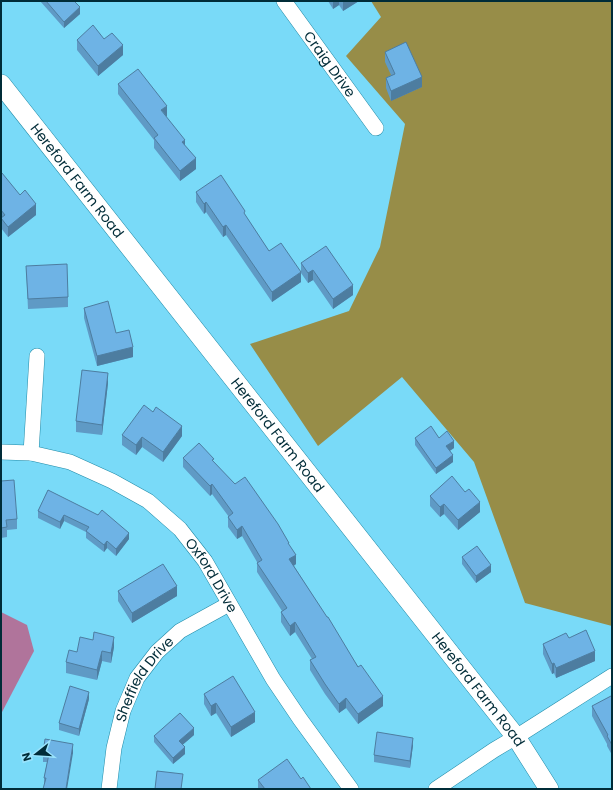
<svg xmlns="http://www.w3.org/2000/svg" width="613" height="790" viewBox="0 0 613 790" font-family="Poppins,sans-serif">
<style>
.forest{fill:#978d48}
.water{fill:#b0749b}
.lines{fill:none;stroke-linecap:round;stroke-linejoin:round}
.minor-casing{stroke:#218ba8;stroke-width:16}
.tertiary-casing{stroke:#218ba8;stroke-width:20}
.minor{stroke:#fff;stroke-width:15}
.tertiary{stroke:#fff;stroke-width:19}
.wall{fill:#5f9ac5}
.shaded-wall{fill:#4d7da0}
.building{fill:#6eb3e5;stroke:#4d7da0}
.labels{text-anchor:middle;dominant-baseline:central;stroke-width:3.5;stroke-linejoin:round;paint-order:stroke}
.street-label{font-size:14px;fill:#002c38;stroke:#9ae4fd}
</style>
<rect width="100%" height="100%" fill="#79daf8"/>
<!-- forest -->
<path class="forest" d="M371,1H612V626L525,603L474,462L402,377L318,446L250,344L349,311L380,247L405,124L346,56L381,17Z"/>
<!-- water -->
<path class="water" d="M1,612L27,625L34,651L1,714Z"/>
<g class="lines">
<defs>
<g id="minor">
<path id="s1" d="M284,1L376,128"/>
<path id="s2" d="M1,452L31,453L70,462L112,481L148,501L180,529L205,561L273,679L300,719L351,789"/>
<path d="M31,453L37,356"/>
<path id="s3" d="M109,789L114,748L123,711L137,678L157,652L180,631L229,604"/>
<path d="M436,789L494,750L516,737L612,676"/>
</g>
<g id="tertiary">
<path id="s4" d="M1,84L516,737L549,789"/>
</g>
</defs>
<!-- minor casing -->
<use href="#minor" class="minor-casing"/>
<!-- tertiary casing -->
<use href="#tertiary" class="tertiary-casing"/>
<!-- minor -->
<use href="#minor" class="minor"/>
<!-- tertiary -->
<use href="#tertiary" class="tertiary"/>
</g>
<!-- wall -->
<path class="wall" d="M40,1H74L80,14L64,28Z
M328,1H359L343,11L339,5L333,9Z
M104,39L123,55L98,76L77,50V40Z
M385,52L422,87L391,101L386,88V78L391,75L385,62Z
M118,84L166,117L185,146L196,169L180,181L154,148V140L118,94Z
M1,174L36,215L8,237L1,228Z
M196,192L245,215L269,251L301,282L272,302L226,235L223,237L206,212L204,214L196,202Z
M301,263L353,295L333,309L313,280L308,283L301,273Z
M26,266L68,297V307L28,309Z
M84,308L116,333L133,357L97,366L84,318Z
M108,383L102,435L76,432V421Z
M122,435L182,436L163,462L142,447L136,455L122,445Z
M415,438H439L454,448L450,451L453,462L436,474L415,445Z
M183,458L214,462L289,545L296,564L294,566L383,706L358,724L346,708L339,713L325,694L310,670V660L312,659L295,632L290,636L281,622V612L282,611L257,572V562L242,536L237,539L228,527V517H229L212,494L210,496L183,467Z
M1,481L17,519V529L7,530V537L1,538Z
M48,490L129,539L116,556L107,548L104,552L86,538V532L64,521L60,529L38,518V511Z
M612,490V499H611V492Z
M430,496L480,512L458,530L444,514L440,517L430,506Z
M462,557L491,572L476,583L462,564Z
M118,591L177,596L132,623L118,601Z
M569,638L595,661L556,678L554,673L552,674L543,654V644Z
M114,647L111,663L102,661L97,680L66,673V662L77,652Z
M204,694L255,722L231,737L216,713L211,716L204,704Z
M612,697V755L607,746V744L592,716V706Z
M89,699L79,736L59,730V723Z
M194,735L182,745L185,754L173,764L154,742V736Z
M413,745L410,768L374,762V755Z
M43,753H73L44,785V778L47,762H43Z
M301,779L311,789H258V780Z"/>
<!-- shaded-wall -->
<path class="shaded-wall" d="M333,1H339V5L333,9Z
M343,1H359L343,11Z
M80,7V14L64,28V22Z
M123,45V55L98,76V66Z
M422,77V87L391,101V91Z
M167,106V117L161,110Z
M185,140V150L182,142Z
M196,158V169L180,181V171Z
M206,202V212L204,214V204Z
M36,204V215L8,237V227Z
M226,225V235L223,237V227Z
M313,270V280L308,283V273Z
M301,272V282L272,302V292Z
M353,285V295L333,309V299Z
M2,300V310L1,311V301Z
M133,347V357L97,366V356Z
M108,373V383L102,435V425Z
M182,426V436L163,462V452Z
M142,437V447L136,455V445Z
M454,441V448L446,453V446Z
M453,455V462L436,474V468Z
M212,484V494L210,496V486Z
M480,502V512L458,530V520Z
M444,504V514L440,517V507Z
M64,515V521L60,529V522Z
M242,526V536L237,539V530Z
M129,533V539L116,556V549Z
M107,541V548L104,552V545Z
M296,555V564L289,568V559Z
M491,565V572L476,583V576Z
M177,586V596L132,623V613Z
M295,622V632L290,636V626Z
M114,637V647L111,663V653Z
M102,651V661L97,680V670Z
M595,651V661L556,678V668Z
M554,663V673L552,674V664Z
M89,692V699L79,736V729Z
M383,696V706L358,724V714Z
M346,698V708L339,713V704Z
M216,703V713L211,716V706Z
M255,712V722L231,737V727Z
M194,728V735L179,748V741Z
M413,738V745L410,768V761Z
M73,744V753L67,789H66Z
M185,747V754L173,764V758Z"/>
<!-- building -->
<path class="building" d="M46,1H74L80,7L64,22Z
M93,25L104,39L112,33L123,45L98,66L77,40Z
M406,42L422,77L391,91L386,78L395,74L385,52Z
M138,69L167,106L161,110L185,140L182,142L196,158L180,171L154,138L158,135L118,84Z
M2,173L20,195L25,190L36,204L8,227L1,218L5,215L1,210V174Z
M221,175L245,211L244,213L269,251L281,243L301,272L272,292L226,225L223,227L206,202L204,204L196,192Z
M326,246L353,285L333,299L313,270L308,273L301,263Z
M67,264L68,297L28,299L26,266Z
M108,301L116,333L129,330L133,347L97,356L84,308Z
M82,370L108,373L102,425L76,421Z
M144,405L153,412L156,407L182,426L163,452L142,437L136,445L122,435Z
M431,426L439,438L447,431L454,441L446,446L453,455L436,468L415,438Z
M199,443L214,459L212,460L235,484L245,477L278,524L289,543H288L296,555L289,559L327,617H328L358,667L361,665L383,696L358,714L346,698L339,704L325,684L310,660L316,657L295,622L290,626L281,612L287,608L257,563L262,560L242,526L237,530L228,517L233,513L212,484L210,486L183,458Z
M452,476L465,492L469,489L480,502L458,520L444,504L440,507L430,496Z
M14,480L17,519L6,520L7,527L1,528V481Z
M48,490L98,515L102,510L129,533L116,549L107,541L104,545L86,531L89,527L64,515L60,522L38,511Z
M477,546L491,565L476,576L462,557Z
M163,564L177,586L132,613L118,591Z
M586,630L595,651L556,668L554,663L552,664L543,644L566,633L569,638Z
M94,632L114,637L111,653L102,651L97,670L66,662L69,650L77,652L80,637L93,640Z
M233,676L255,712L231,727L216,703L211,706L204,694Z
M70,686L89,692L79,729L59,723Z
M611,696L612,697V745L607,736L608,735L592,706Z
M180,713L194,728L179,741L185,747L173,758L154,736Z
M377,732L413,738L410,761L374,755Z
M45,739L73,744L66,789H43L46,778H44L49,754L43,753Z
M287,759L301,779L303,777L311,789H265L258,780Z
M157,771L183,774L181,789H155Z"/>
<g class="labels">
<!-- street labels -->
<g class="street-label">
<text stroke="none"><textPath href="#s1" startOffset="78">Craig Drive</textPath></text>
<text stroke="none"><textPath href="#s4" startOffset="123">Hereford Farm Road</textPath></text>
<text stroke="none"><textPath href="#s4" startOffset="447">Hereford Farm Road</textPath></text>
<text stroke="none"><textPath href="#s2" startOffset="256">Oxford Drive</textPath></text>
<text stroke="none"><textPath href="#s3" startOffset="118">Sheffield Drive</textPath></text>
<text stroke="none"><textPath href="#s4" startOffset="771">Hereford Farm Road</textPath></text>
</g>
</g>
<!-- border -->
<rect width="613" height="790" fill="none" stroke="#002c38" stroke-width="4"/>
<!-- north arrow -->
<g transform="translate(36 754) rotate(253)" stroke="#9ae4fd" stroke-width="3" paint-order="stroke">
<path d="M0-3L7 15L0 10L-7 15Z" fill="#002c38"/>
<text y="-6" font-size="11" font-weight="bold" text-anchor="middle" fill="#002c38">N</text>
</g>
</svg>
